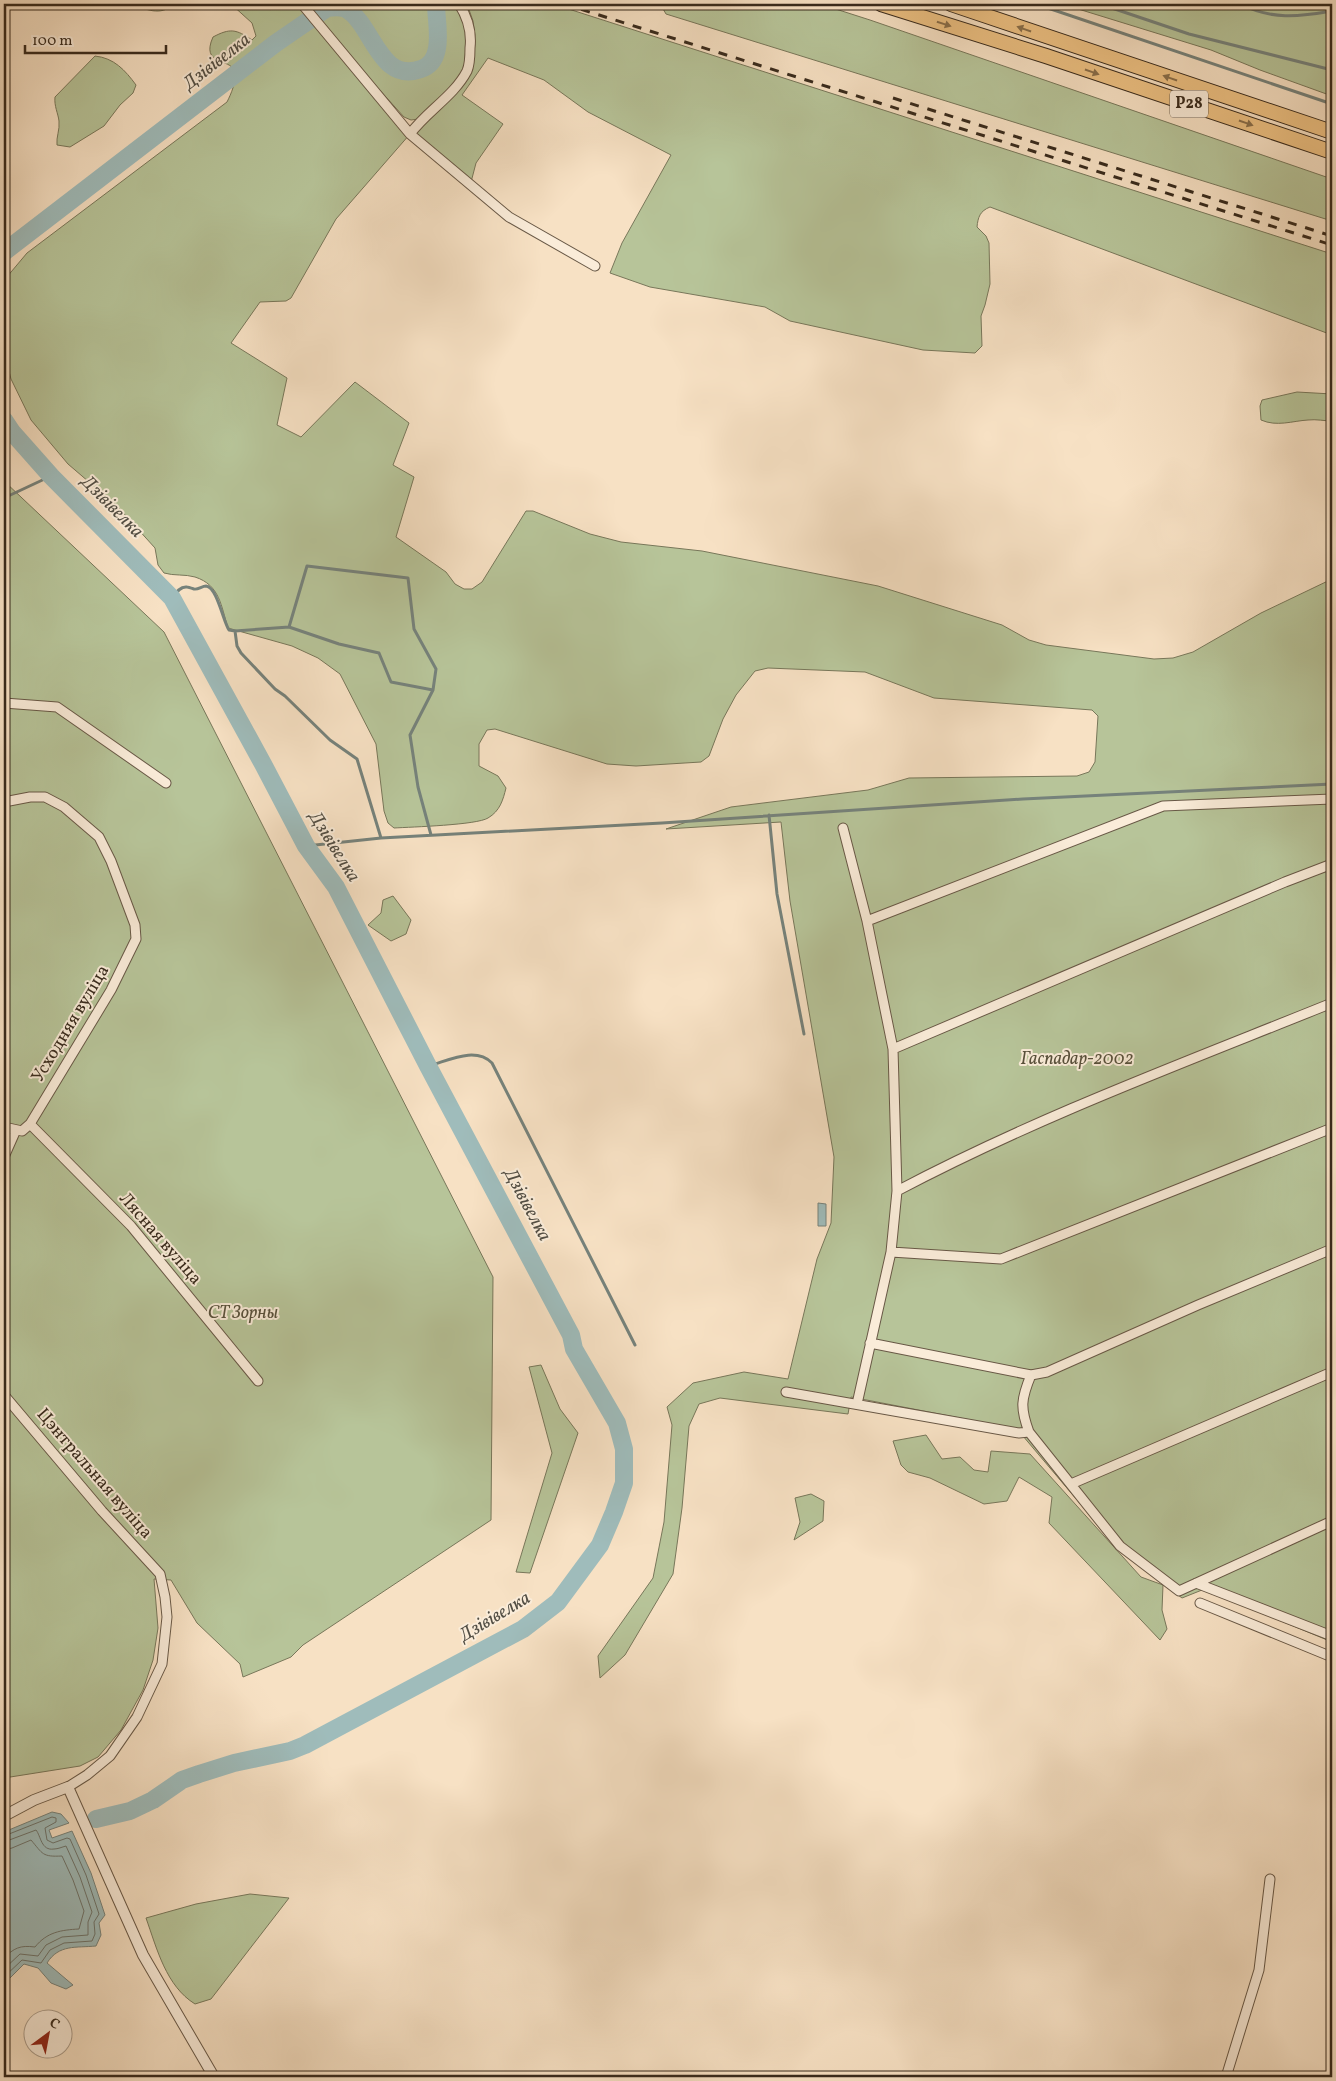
<svg xmlns="http://www.w3.org/2000/svg" width="1336" height="2081" viewBox="0 0 1336 2081" font-family="Vollkorn,serif">
<style>
.green{fill:#b7c499;stroke:#78775a}
.water{fill:#9fbcbb;stroke:#76827b}
.lines{fill:none;stroke-linecap:round;stroke-linejoin:round}
.shore{stroke:#6c736c;stroke-width:1}
.stream{stroke:#76827b;stroke-width:3}
.river{stroke:#9fbcbb;stroke-width:18}
.minor-casing{stroke:#685846;stroke-width:11}
.tertiary-casing{stroke:#685846;stroke-width:12}
.trunk-casing{stroke:#382a1c;stroke-width:16}
.minor{stroke:#faecd9;stroke-width:9}
.tertiary{stroke:#faecd9;stroke-width:10}
.trunk{stroke:#ecc082;stroke-width:14}
.rail{stroke:#382a1c;stroke-width:3;stroke-dasharray:9 9;stroke-linecap:butt}
.oneway{fill:#896e4a}
.labels{text-anchor:middle;dominant-baseline:central;stroke-width:4;stroke-linejoin:round;paint-order:stroke}
.shield{fill:#faecd9;stroke:#726455;stroke-width:1}
.shield-label{font-size:16px;font-weight:bold;fill:#382a1c}
.street-label{font-size:18px;fill:#382a1c;stroke:#faecd9}
.park-label{font-size:18px;font-style:italic;fill:#58503b;stroke:#faecd9}
.water-label{font-size:19px;font-style:italic;fill:#524e44;stroke:#faecd9}
</style>
<rect width="100%" height="100%" fill="#f7e1c4"/>
<filter id="stains"><feTurbulence type="fractalNoise" baseFrequency=".004" numOctaves="4"/><feColorMatrix values="0 0 0 0 .2 0 0 0 0 .09 0 0 0 0 .02 0 0 0 .5 -.17"/></filter>
<radialGradient id="worn" r=".72"><stop offset=".6" stop-color="#630" stop-opacity="0"/><stop offset="1" stop-color="#630" stop-opacity=".3"/></radialGradient>
<!-- green -->
<path class="green" d="M131,4H174C160,17 146,9 131,4Z
M231,4H264L271,10L276,4H457L468,26L464,69L452,88L419,119L411,120L404,117L339,45L410,134L336,219L291,298L286,301L260,302L231,343L287,378L277,425L301,437L355,382L409,423L393,465L414,477L396,537L446,572L455,584L464,589H472L482,582L526,511H533L590,534L621,542L702,551L878,586L1002,625L1029,640L1046,645L1154,659L1173,658L1193,652L1261,613L1332,579V1642L1233,1601L1202,1590L1182,1598L1121,1552L1017,1429L851,1397L848,1414L720,1398L699,1404L689,1426L682,1508L673,1574L625,1655L600,1678L598,1656L653,1578L664,1522L672,1425L667,1407L693,1383L744,1372L788,1379L817,1259L831,1223L834,1157L790,901L781,822L666,829L731,807L868,790L909,778L1077,776L1089,772L1095,762L1098,716L1092,710L934,698L865,672L768,668L755,671L736,695L723,719L709,756L701,762L636,766L607,764L495,729L487,730L479,744V766L498,776L506,788C503,800 500,811 488,818C477,825 412,827 394,828L388,823L384,811L376,744L340,674L318,658L292,646L228,628C221,606 220,585 195,577C185,574 174,576 164,573L158,565L155,548L117,506L68,464L31,420L11,379L4,352V286L6,278L27,253L227,102C231,94 237,81 234,71C231,58 200,66 213,37C230,28 236,29 252,40L256,36L252,23Z
M467,4H553L1332,254V335L990,207C980,211 978,217 977,227L986,236L989,243L990,284L985,305L981,316L982,346L975,353L923,350L790,321L765,307L650,287L610,273L622,243L671,155L588,112L544,80L488,58L462,95L503,124L476,163L470,186L413,132L472,65L475,35L473,21Z
M662,4H820L870,20L1332,179V221L666,14L662,7Z
M1062,4H1332V96L1260,70L1211,50Z
M95,56C114,58 125,70 136,85L133,93L120,105L104,126L70,147L57,145C56,137 60,130 59,121C58,113 54,106 55,97Z
M1297,392L1332,394V421C1325,421 1316,419 1308,420C1292,421 1277,427 1261,420L1260,406L1262,400Z
M4,481L164,632L493,1277L491,1520L303,1645L291,1657L243,1677L240,1664L197,1623L171,1580L154,1579L158,1628L153,1660L143,1690L121,1730L98,1757L80,1766L4,1778Z
M393,896L411,920L406,934L391,941L368,925L381,913L383,900Z
M541,1365L560,1409L578,1433L530,1573L516,1572L552,1453L529,1367Z
M926,1435L942,1459L960,1457L974,1470L988,1472L991,1451L1030,1454L1141,1577L1163,1585L1162,1610L1167,1629L1160,1640L1049,1523L1052,1497L1019,1477L1007,1501L984,1504L930,1478L908,1472L901,1465L893,1441Z
M811,1494L824,1501L823,1521L794,1540L800,1522L795,1498Z
M250,1894L289,1898L211,1999L195,2004C166,1986 157,1949 146,1918L196,1904Z"/>
<!-- water -->
<path class="water" d="M818,1203L826,1204V1226H818Z
M52,1812L61,1814L69,1823L49,1830L52,1838L72,1831L91,1873L105,1915L99,1923L101,1935L96,1946C76,1948 59,1944 47,1963L73,1985L66,1989L51,1983L38,1968L24,1964L4,1984V1832Z"/>
<g class="lines">
<!-- shore -->
<path class="shore" d="M4,1836L52,1817L56,1818V1822L45,1828L47,1840L53,1843L67,1838L70,1839L86,1875L99,1914L94,1922L95,1934L92,1941L64,1943L50,1950L41,1963L22,1960L4,1977
M4,1842L36,1830C41,1836 41,1851 54,1849C58,1849 62,1847 66,1846L80,1877L92,1912L88,1922V1935L62,1937L46,1945L38,1956L20,1954L4,1969
M4,1850L12,1848L31,1840C43,1854 42,1857 62,1856L73,1880L84,1911L79,1929C61,1930 47,1932 35,1947C20,1945 14,1948 4,1958"/>
<!-- stream -->
<path class="stream" d="M1036,4L1332,104
M1100,4L1189,34L1332,70
M1240,4C1272,20 1298,17 1332,11
M4,498L51,476
M172,598C175,594 180,586 187,587C188,587 194,589 194,589C198,590 202,586 206,586C217,587 223,621 229,630L235,631L237,646L241,653L275,689L285,696L330,740L357,759L381,838
M289,627L339,644L379,653L391,682L433,690
M235,631L289,627L307,566L408,578L414,629L436,669L433,690L410,735L418,787L431,835
M769,815L777,894L804,1034
M306,846L381,838L662,823L1023,799L1332,784
M428,1066C448,1061 475,1046 492,1063L635,1345"/>
<!-- river -->
<path class="river" d="M4,252L276,43L327,8C334,7 340,6 346,9C373,24 379,84 421,69C446,61 436,23 436,4
M4,420L12,432L51,476L172,598L263,764L306,846L336,887L428,1066L571,1335L574,1349L617,1423L624,1449V1483L614,1512L600,1545L558,1602L523,1629L305,1745L290,1751L234,1763L199,1774L182,1780L153,1800L130,1811L96,1819"/>
<defs>
<path id="minor" d="M302,4L410,134L509,217L595,266
M410,134C427,111 454,96 467,71C470,64 470,55 470,48C472,31 468,18 459,4
M4,703L57,707L166,783
M4,802L30,797H45L64,807L99,837L111,861L135,925L136,939L111,990L30,1124L22,1131L4,1127
M843,828L867,921L893,1049L897,1191L891,1252L857,1404
M867,921L1163,806L1332,799
M893,1049L1285,882L1332,864
M30,1124L131,1226L258,1381
M4,1157L16,1130
M897,1191C1037,1117 1186,1062 1332,1003
M891,1252L1001,1259L1332,1128
M870,1343L1031,1375L1047,1372L1198,1305L1332,1249
M1031,1375C1021,1399 1020,1408 1029,1432L1120,1546L1179,1591L1332,1521
M786,1392L1019,1433L1029,1432
M4,1395L102,1511L160,1574L165,1597L167,1617L162,1664L137,1717L110,1756L87,1775L68,1787
M1071,1484L1332,1372
M1196,1583L1332,1636
M1200,1603L1332,1657
M1226,2077L1259,1970L1270,1879"/>
<path id="tertiary" d="M4,1816L34,1800L68,1787L143,1955L214,2077"/>
<path id="trunk" d="M881,4L1046,56L1332,152
M951,4L1332,132"/>
</defs>
<!-- minor casing -->
<use href="#minor" class="minor-casing"/>
<!-- tertiary casing -->
<use href="#tertiary" class="tertiary-casing"/>
<!-- trunk casing -->
<use href="#trunk" class="trunk-casing"/>
<!-- minor -->
<use href="#minor" class="minor"/>
<!-- tertiary -->
<use href="#tertiary" class="tertiary"/>
<!-- trunk -->
<use href="#trunk" class="trunk"/>
<!-- rail -->
<path class="rail" d="M564,4L1332,245
M893,98L1332,236"/>
</g>
<!-- one-way arrows -->
<defs><path id="oneway-solid" d="M-6-.8H1V-3.2L6.5 0L1 3.2V.8H-6Z" transform="scale(1.25)"/></defs>
<g class="oneway">
<use href="#oneway-solid" transform="translate(944 24) rotate(18)"/>
<use href="#oneway-solid" transform="translate(1024 29) rotate(-161)"/>
<use href="#oneway-solid" transform="translate(1092 72) rotate(19)"/>
<use href="#oneway-solid" transform="translate(1170 78) rotate(-161)"/>
<use href="#oneway-solid" transform="translate(1246 123) rotate(19)"/>
</g>
<g class="labels">
<!-- shield labels -->
<rect class="shield" x="1170" y="90.5" width="38" height="27" rx="4"/>
<g class="shield-label">
<text x="1189" y="104">Р28</text>
</g>
<!-- street labels -->
<g class="street-label">
<text transform="translate(71 1024) rotate(-59)">Усходняя вуліца</text>
<text transform="translate(160 1239) rotate(49)">Лясная вуліца</text>
<text transform="translate(94 1474) rotate(49)">Цэнтральная вуліца</text>
</g>
<!-- park labels -->
<g class="park-label">
<text x="1077" y="1059">Гаспадар-2002</text>
<text x="243" y="1313">СТ Зорны</text>
</g>
<!-- water labels -->
<g class="water-label">
<text transform="translate(217 62) rotate(-38)">Дзівівелка</text>
<text transform="translate(112 507) rotate(45)">Дзівівелка</text>
<text transform="translate(334 847) rotate(58)">Дзівівелка</text>
<text transform="translate(527 1205) rotate(62)">Дзівівелка</text>
<text transform="translate(495 1617) rotate(-31)">Дзівівелка</text>
</g>
</g>
<!-- margin -->
<rect width="1336" height="2081" fill="none" stroke="#f7e1c4" stroke-width="20"/>
<rect x="5" y="5" width="1326" height="2071" fill="none" stroke="#382a1c" stroke-width="2.5"/>
<rect x="10" y="10" width="1316" height="2061" fill="none" stroke="#382a1c"/>
<!-- north arrow -->
<g transform="translate(48 2034) rotate(32)"><circle r="24" fill="#faecd9" stroke="#ac9e8d"/>
<path d="M0-4L9 19L0 12L-9 19Z" fill="#8f2418"/>
<text y="-8" font-size="14" font-weight="bold" text-anchor="middle" fill="#382a1c">С</text>
</g>
<!-- scale -->
<path d="M25 45v8h141v-8" fill="none" stroke="#382a1c" stroke-width="2.5"/>
<text x="32" y="45" font-size="15" fill="#382a1c" stroke="#faecd9" stroke-width="4" paint-order="stroke">100 m</text>
<rect width="100%" height="100%" filter="url(#stains)"/>
<rect width="100%" height="100%" fill="url(#worn)"/>
</svg>
